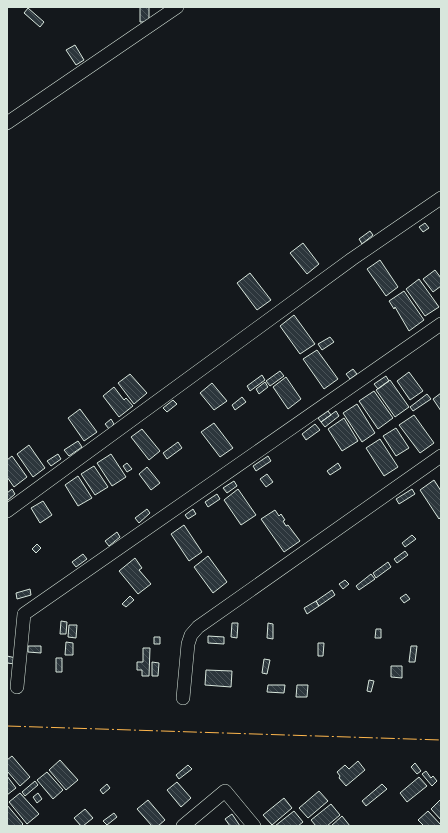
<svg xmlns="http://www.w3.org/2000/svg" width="448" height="833" viewBox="0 0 448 833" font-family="Roboto,sans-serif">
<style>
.building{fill:url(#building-back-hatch);stroke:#d8e6dc}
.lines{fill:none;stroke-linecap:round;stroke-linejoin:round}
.minor-casing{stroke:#d8e6dc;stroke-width:14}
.minor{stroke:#14181c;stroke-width:13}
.power{stroke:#ffb74d;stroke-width:1;stroke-dasharray:14 3 2 3;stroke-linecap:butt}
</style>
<defs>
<pattern id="building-back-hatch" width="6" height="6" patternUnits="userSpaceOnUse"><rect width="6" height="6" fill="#2c363c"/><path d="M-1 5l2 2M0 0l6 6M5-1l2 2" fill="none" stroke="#4a5358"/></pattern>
</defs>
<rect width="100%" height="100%" fill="#14181c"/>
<!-- building -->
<path class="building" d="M140,7H149V22H140Z
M28,8L44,22L40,27L24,13Z
M75,45L84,60L76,65L66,50Z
M425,223L429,228L423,232L419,227Z
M370,231L373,235L362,244L359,239Z
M303,243L319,264L307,274L290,253Z
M380,260L398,287L386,296L367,269Z
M435,270L441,278V286L433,292L423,279Z
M250,273L271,300L257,310L237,283Z
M419,279L439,307L425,316L406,289Z
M404,291L424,320L409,331L395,307L394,309L389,301Z
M294,315L315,344L300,354L280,326Z
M330,337L334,342L322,350L318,344Z
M317,350L338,379L324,389L303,359Z
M353,369L357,374L350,379L346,374Z
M280,371L284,376L270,386L266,381Z
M409,372L423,391L410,400L397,381Z
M130,374L147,393L134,404L118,383Z
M262,375L265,380L250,391L247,386Z
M386,376L389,381L378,389L374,384Z
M286,377L301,399L288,409L273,387Z
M390,380L409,407L395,417L376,390Z
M265,382L268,387L259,394L256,389Z
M212,383L227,401L214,410L200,393Z
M114,387L124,400L126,398L133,406L119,417L103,396Z
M374,391L393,418L378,429L359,401Z
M441,393V411L433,399Z
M427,394L431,399L413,411L410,407Z
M242,397L246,402L235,410L232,405Z
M173,400L177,404L167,412L163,408Z
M357,404L375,433L362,442L343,413Z
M80,409L97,432L84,441L68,418Z
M328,411L331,415L321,422L318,418Z
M336,411L339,416L325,427L321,422Z
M414,415L434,443L420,453L399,425Z
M344,418L358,441L342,451L328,429Z
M111,419L114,424L109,429L105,424Z
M214,423L233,448L220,457L201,432Z
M315,424L320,430L306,440L302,434Z
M396,428L409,448L396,456L383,436Z
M142,429L160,451L149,460L131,437Z
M380,439L398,467L384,476L366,448Z
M78,441L82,447L69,456L64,450Z
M178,442L182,448L167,459L163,453Z
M29,445L45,468L33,477L17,454Z
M58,454L61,459L51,466L47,461Z
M111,454L126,477L112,486L97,463Z
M12,456L27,477L14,487L7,477V460Z
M268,456L271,461L256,471L253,466Z
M127,463L132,469L127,472L123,466Z
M338,463L341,468L330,475L327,471Z
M94,466L108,487L95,495L81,474Z
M147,467L160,483L151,490L139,474Z
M267,474L273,482L266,487L260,479Z
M78,476L92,498L78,506L65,485Z
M434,480L441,491V517L439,519L420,490Z
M234,481L237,486L227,493L223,488Z
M12,489L15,494L7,501V493Z
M238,489L256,515L241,525L224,500Z
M412,489L415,494L399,504L396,499Z
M217,494L220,499L208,507L205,502Z
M43,501L52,515L40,523L31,508Z
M147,509L150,513L139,523L135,518Z
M193,509L196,514L188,519L185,515Z
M275,510L279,516L281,514L285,520L283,521L286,526L288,525L300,541L284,552L261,519Z
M184,525L202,552L189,561L171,534Z
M117,532L120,537L109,546L105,541Z
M412,535L416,539L405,547L402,543Z
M37,544L41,548L36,553L32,549Z
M405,551L408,555L397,563L394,559Z
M83,554L87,559L76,567L72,562Z
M208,556L227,582L213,593L194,567Z
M135,558L142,568L139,570L151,584L138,594L119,571Z
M388,562L391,567L376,578L373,573Z
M371,574L375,579L359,590L356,586Z
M345,580L349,584L343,589L339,584Z
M30,589L31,595L17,599L16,593Z
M332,590L335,595L319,606L316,601Z
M406,594L410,599L404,603L400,598Z
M130,596L134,600L126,607L122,604Z
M316,601L319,606L307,614L304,608Z
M61,621L67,622L66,634H60Z
M232,623H238L237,638L231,637Z
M268,623L273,624V639L267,638Z
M69,625H77L76,638L68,637Z
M376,629H381V638H375Z
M208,636L224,637V644L208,643Z
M154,637H160V644H154Z
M66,642L73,643V655H65Z
M318,643H324L323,656H318Z
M28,646H41V653L28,652Z
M411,646H417L415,662H409Z
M143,648H150L149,676H142V670H137V662H143Z
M7,656L16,658L15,664L7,663Z
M56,658H62V672H56Z
M264,659L270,660L267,674L262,673Z
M152,662L159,663L158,676H152Z
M391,666H402V678L391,677Z
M206,670L232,671L231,687L205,685Z
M369,680L374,681L371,692L367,691Z
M268,685H285L284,693L267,692Z
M297,685H308L307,697H296Z
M12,756L30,777L20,786L7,771V760Z
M60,760L78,780L66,790L49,770Z
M358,761L365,770L346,786L339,778L340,776L337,772L345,765L349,769Z
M415,763L421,771L417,774L411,767Z
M188,765L192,769L179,779L176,775Z
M426,771L431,778L433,776L437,781L432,786L422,774Z
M47,772L63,790L53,799L37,780Z
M7,776L16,788L7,795Z
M419,777L427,786L407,802L400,793Z
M35,781L38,785L25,796L22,792Z
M177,782L191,798L181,807L167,790Z
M107,784L110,788L103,794L100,790Z
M382,784L387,789L366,806L362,801Z
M319,791L328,801L308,818L299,808Z
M20,793L39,814L27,824L9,802Z
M38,793L42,799L37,803L33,797Z
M284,798L292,808L272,825L263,815Z
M148,800L165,820L158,826H152L137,809Z
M440,800L441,801V820L431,809Z
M331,804L340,815L327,826H316L311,820Z
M7,805L23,824L21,826H8L7,825Z
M85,809L93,818L83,826H81L74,818Z
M294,811L303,822L298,826H275Z
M428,811L441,825V826H424L418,820Z
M114,813L117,817L107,825L103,821Z
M232,814L240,826H230L225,819Z
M342,816L350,826H331Z"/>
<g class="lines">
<defs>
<path id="minor" d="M7,123L177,7
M7,511L352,259L441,198
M17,687L24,614L441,324
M183,698L188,644L191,635L198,627L441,456
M183,826L225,791L254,826"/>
</defs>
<!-- minor casing -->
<use href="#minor" class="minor-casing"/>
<!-- minor -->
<use href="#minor" class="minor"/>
<!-- power -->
<path class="power" d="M7,726L441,740"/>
</g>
<!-- border -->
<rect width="448" height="833" fill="none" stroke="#d8e6dc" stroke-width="16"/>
</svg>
